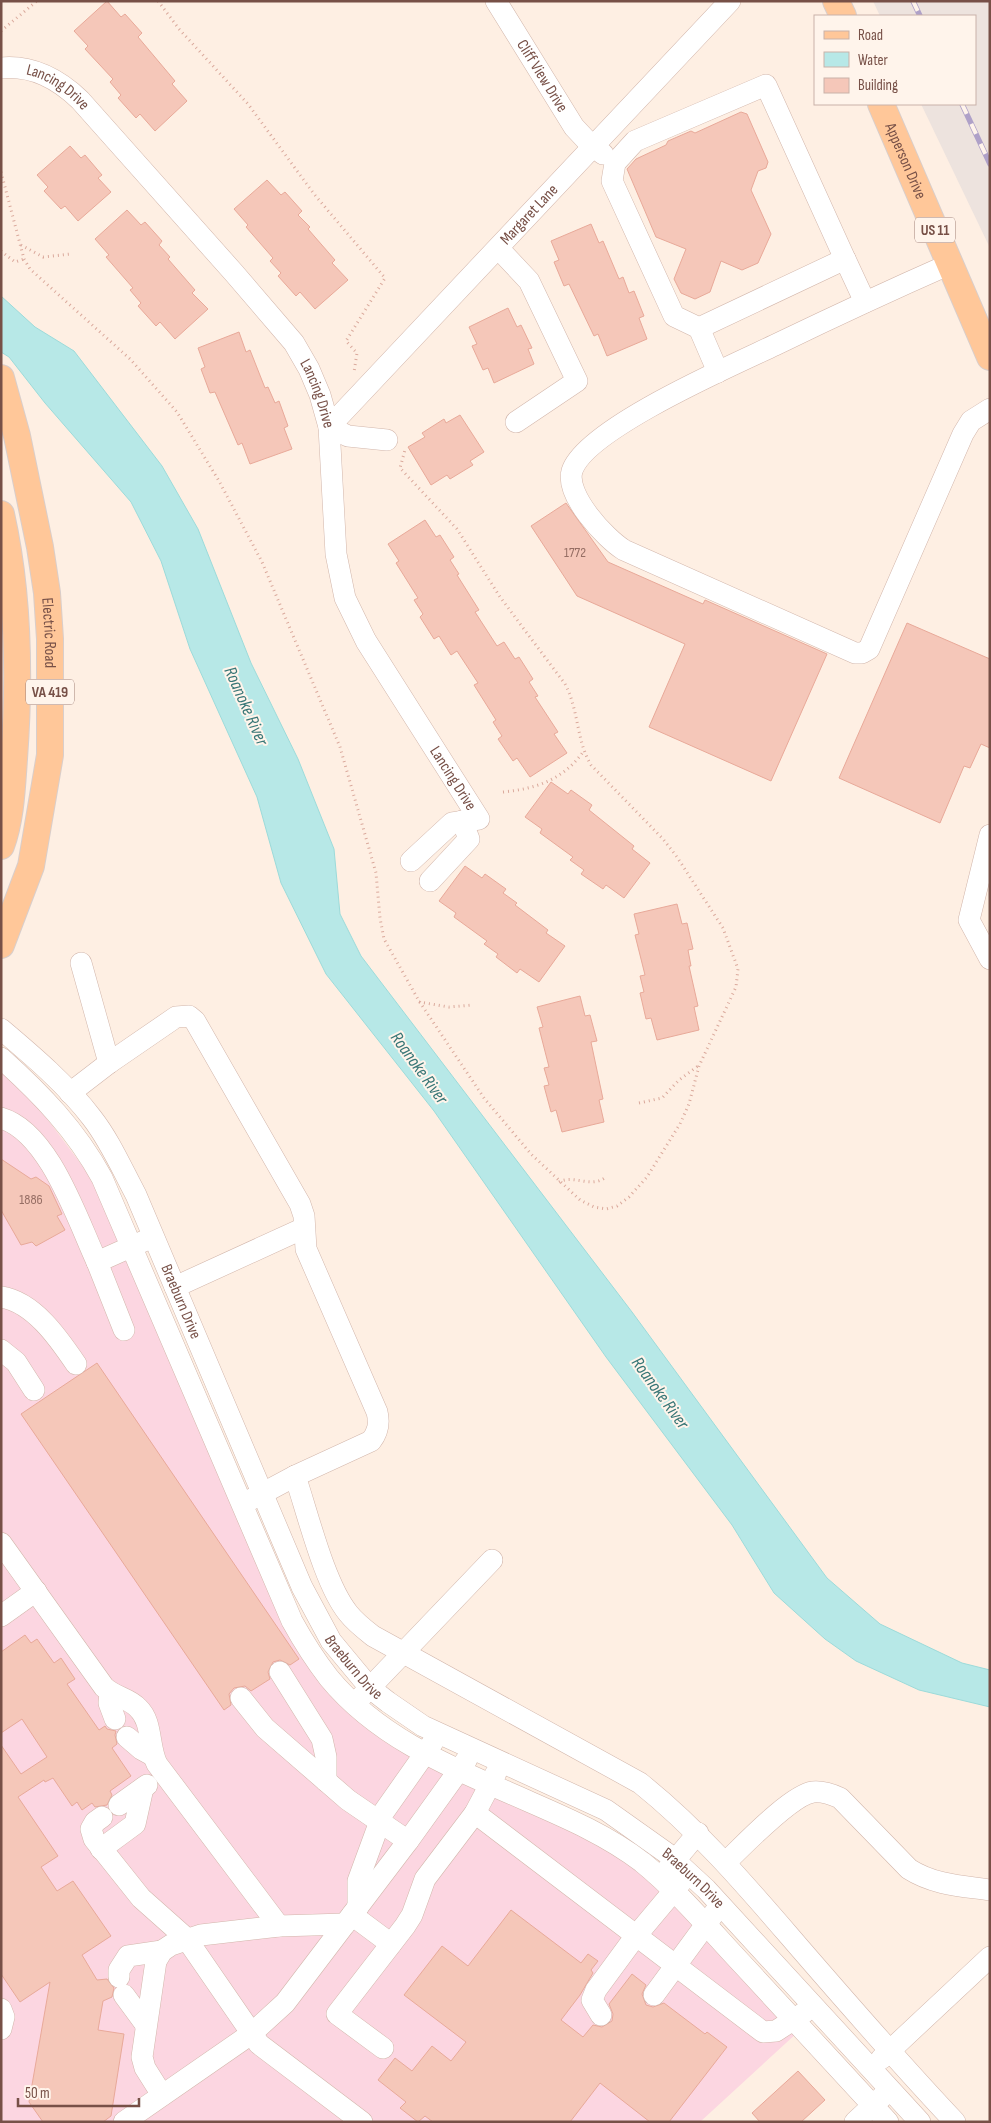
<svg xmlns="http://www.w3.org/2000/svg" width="991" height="2123" viewBox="0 0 991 2123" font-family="'Sofia Sans Condensed',sans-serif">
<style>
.industrial{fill:#ede3de}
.medical{fill:#fcd6e1}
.water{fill:#b7e8e7;stroke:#9cdbda}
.building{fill:#f5c7b9;stroke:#e8a999}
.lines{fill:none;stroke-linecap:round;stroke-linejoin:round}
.minor-casing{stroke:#d2b6ab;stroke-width:22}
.major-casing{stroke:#d9cecb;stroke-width:28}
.path{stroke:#daa99c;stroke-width:3;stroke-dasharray:1 4;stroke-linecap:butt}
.minor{stroke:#fff;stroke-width:21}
.major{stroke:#ffc799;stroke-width:26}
.rail-casing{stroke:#afa1c8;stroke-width:5.5}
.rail{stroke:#fff4eb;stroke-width:4;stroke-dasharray:11;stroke-linecap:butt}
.labels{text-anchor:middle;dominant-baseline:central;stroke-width:4;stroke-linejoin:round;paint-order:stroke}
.number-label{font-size:14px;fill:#966e64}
.shield{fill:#fff4eb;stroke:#a08178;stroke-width:1}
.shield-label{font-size:15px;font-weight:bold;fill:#775047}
.street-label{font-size:16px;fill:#775047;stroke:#fff4eb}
.water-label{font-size:18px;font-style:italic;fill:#387676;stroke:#fff4eb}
</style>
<rect width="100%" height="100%" fill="#feefe3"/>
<!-- industrial -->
<path class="industrial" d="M873,1H990V248L921,104H975V16H880Z"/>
<!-- medical -->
<path class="medical" d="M1,1071L39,1108L90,1176L303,1655L397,1745L596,1838L671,1892L798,2032L700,2122H1Z"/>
<!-- water -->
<path class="water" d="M1,296L35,327L74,351L162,466L198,529L251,663L298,759L334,849L340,914L361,956L632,1312L827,1578L880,1624L962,1663L990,1670V1707L919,1690L856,1661L825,1639L774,1593L732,1525L606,1357L434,1111L326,974L281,883L257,797L190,649L161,561L131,502L45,403L9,357L1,352Z"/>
<!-- building -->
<path class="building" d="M107,1L121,17L125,14L142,33L138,37L175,81L172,84L187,101L155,131L140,114L136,118L118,98L121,95L110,82L113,79L85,49L88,46L74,31Z
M741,112L747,114L768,162L766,168L758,171L751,190L771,234L758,263L742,270L721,261L710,292L695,299L681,293L674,279L686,249L656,237L627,169L636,159L666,145L668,141L691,131L695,133Z
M70,146L81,158L85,155L102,175L98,178L111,192L78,221L65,206L61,209L44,191L48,187L37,175Z
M267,180L281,195L285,192L302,211L298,215L310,227L308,229L335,260L332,263L348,280L315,309L300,292L296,296L278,276L281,273L270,261L273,258L246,227L248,225L234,209Z
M127,210L141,225L145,222L162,241L159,245L170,257L168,259L195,290L192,293L208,309L175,339L160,322L156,326L138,306L141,303L130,290L133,288L106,257L109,255L95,239Z
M591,224L599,243L603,241L619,279L623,277L629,293L634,291L644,316L639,318L647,339L607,356L598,334L594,336L569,284L564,286L554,262L559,260L551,241Z
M508,308L517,327L521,325L532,348L528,349L534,364L494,383L488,368L483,370L472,346L477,344L469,327Z
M239,332L246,352L250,350L265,388L268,387L275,403L279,401L288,426L284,428L292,449L250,464L242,443L238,445L215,392L210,393L201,369L205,367L198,348Z
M460,415L484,452L470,461L473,465L450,479L447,475L431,485L408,447L425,437L422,433L444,419L446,423Z
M566,503L608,562L703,604L705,600L827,654L771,781L649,727L685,644L577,596L531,526Z
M425,520L436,537L440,535L454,557L450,560L459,574L457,575L479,610L475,612L497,646L504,642L515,659L519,657L533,679L529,682L538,696L535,697L558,732L554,734L567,753L530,777L517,758L513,761L498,739L502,736L493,722L496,720L474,685L478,683L457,651L451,655L439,636L434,639L420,617L423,614L414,600L418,598L396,563L399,561L388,544Z
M907,623L990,659V748L981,744L970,768L964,766L940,823L839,778Z
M551,782L568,794L571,790L592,805L589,810L634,846L632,849L650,863L624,898L606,885L603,889L581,874L584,870L570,860L573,857L540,833L542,829L525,817Z
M465,866L482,878L485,874L506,889L503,893L517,903L515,905L548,930L546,933L565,946L539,982L520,969L517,973L496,957L498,954L484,944L487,941L454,917L456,913L439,901Z
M677,904L682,924L687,923L693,949L688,950L691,966H689L698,1006L694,1007L699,1030L657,1040L651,1018L646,1019L640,993L644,992L640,976L645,975L635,935L639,934L634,914Z
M580,996L585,1016L590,1015L597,1041L591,1042L603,1099L599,1100L604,1122L562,1132L556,1110L551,1112L544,1086L549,1085L544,1068L549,1067L539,1028L543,1027L537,1007Z
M1,1159L31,1179L36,1177L49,1186L62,1214L57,1216L65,1230L36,1246L32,1242L21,1245L1,1210Z
M97,1363L299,1659L290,1665L280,1660L273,1662L268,1672L270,1679L251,1691L245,1686L234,1688L229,1694L231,1705L224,1710L21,1414Z
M25,1635L31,1643L37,1639L54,1663L61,1658L75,1679L67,1684L99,1730L105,1726L107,1729L116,1731L115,1735L117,1744L112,1748L131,1776L110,1791L112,1795L107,1805L95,1807L92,1803L82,1810L77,1802L72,1806L53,1778L45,1782L44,1780L18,1797L58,1856L41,1867L57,1891L73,1881L111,1936L82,1955L97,1980L107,1979L114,1988L112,1997L103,2001L98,2030L124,2034L111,2116L103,2122H43L29,2102L50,1982L20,2002L1,1974V1745L21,1774L47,1757L22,1719L1,1733V1652Z
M511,1910L581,1963L588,1954L598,1961L591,1970L593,1973L580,1995L561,2020L583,2037L593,2025L602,2027L612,2021L613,2014L609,2004L632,1974L646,1985L642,1994L646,2005L653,2007L664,2003L705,2034L707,2032L727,2047L669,2122H650L600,2083L570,2122H433L425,2116L418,2122L400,2108L406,2102L378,2080L395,2058L412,2071L432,2046L451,2061L466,2042L404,1995L442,1946L468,1966Z
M798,2071L825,2100L801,2122H760L752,2113Z"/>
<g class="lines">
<defs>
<g id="minor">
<path id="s1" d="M496,1L574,127L589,143L603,154"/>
<path id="s2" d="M1,68C33,65 58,79 80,100L234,273L294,343L309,369L320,395L329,427L336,554L345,598L366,641L479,819L452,823L411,861"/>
<path d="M766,85L845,259L699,328L674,316L612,181L615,163L635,141Z"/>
<path d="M499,249L529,281L577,381L516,422"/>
<path d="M845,259L865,302"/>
<path d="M950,264C891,290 833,317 775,345C733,365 585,429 572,471C565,495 605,538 624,550L855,653H862L869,649L963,434L971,421L990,409"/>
<path d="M699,328L718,372"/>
<path id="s3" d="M387,440L348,436L329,427L730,1"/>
<path d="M990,835L969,920L990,959"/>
<path d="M430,881L469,839L462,821"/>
<path d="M81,963L109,1063"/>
<path id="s4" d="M1,1029C33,1056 67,1085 92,1118C110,1141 122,1169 136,1195L302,1587L331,1641L370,1688L388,1702L423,1726L606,1810L668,1854L706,1889L920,2122"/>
<path d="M1,1058C41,1094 76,1130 102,1178L292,1621C303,1641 315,1660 329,1678C381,1741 458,1770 530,1802C569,1819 608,1836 642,1862C680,1893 711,1931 745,1967C792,2018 840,2070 888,2122"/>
<path d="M70,1093L109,1063L176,1017L189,1016L195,1021L300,1204L304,1216L306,1249L377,1412C380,1424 378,1432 371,1441L295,1476L250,1500"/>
<path d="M1,1118C49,1132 77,1219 97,1262"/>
<path d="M175,1287L304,1228"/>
<path d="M1,1297C34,1302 59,1339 76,1364"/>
<path d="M124,1330L97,1262L144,1241"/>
<path d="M1,1350L16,1362L34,1390"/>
<path d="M295,1476C308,1514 324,1583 348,1613C355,1622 364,1629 373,1636L640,1783C700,1831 748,1888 798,1946C849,2005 901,2065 955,2122"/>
<path d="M1,1543L104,1687C114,1697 129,1698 138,1708C153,1722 148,1746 157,1764L279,1926"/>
<path d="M1,1616L36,1591"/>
<path d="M280,1672L322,1739L326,1757V1781"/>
<path d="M110,1692L109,1703L115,1719"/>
<path d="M361,1697L492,1560"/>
<path d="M241,1698L265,1728L348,1800L408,1841"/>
<path d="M127,1737L141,1749L152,1755"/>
<path d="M119,1805L147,1785"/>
<path d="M475,1813L763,2032L776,2031L805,2012"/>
<path d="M102,1817L95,1822L91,1829L94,1839L141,1898L186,1938L259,2044L362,2122"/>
<path d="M101,1849L135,1824L143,1788"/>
<path d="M726,1862C744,1845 791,1795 813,1792C823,1791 831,1794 840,1798L909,1869C934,1885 962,1886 990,1890"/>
<path d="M666,1871L698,1833"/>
<path d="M358,1907V1881L383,1813L433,1742"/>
<path d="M352,1915L391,1944"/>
<path d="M119,1977V1970L128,1956L162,1951"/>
<path d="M124,1995L146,2025"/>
<path d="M654,1995L715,1912"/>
<path d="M1,2009L4,2017L1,2029"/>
<path d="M601,2015L592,2000L596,1990L635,1937L682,1881"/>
<path d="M383,2048L337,2014L405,1926L412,1915L425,1879L475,1813L496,1773"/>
<path d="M881,2059L990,1957"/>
<path d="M162,2095L145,2068L142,2057L156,1961L162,1951L171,1945L201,1935L279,1926L345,1924"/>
<path d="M124,2122L251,2034L285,2003L408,1841L467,1759"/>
<path d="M855,2122L883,2096"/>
</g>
<g id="major">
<path d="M836,1L843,16"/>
<path id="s5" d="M881,104L990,357"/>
<path id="s6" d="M1,378L17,436L40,547L47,593L50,639V755L31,866L1,945"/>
<path d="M1,514C19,594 20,677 14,759C12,787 11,819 1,846"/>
</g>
</defs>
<!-- minor casing -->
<use href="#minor" class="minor-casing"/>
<!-- major casing -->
<use href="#major" class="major-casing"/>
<!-- path -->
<path class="path" d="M158,1L179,29L248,104L314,194L385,278L346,341L357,353L354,372
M1,31L37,1
M1,172L24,259L30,269L130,359L177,412L219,481L262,562L340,747L376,873L380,918L384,939L419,1001L484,1098L531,1154L580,1200L594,1207L606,1209L617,1206L629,1197L647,1177L680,1124L689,1104L699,1066L736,987L738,969L723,928L677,857L663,839L591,765C576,740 579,710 565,684L500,597L457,529L400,468L405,450L403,449
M21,245L43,257L71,254
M1,251L15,262L24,259
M503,792C535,789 563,780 583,752
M419,1002L449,1007L473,1005
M639,1103L662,1098L679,1080L698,1066
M559,1182C574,1174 591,1189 606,1177"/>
<!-- minor -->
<use href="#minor" class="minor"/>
<!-- major -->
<use href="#major" class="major"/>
<defs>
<path id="rail" d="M913,1L920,16
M962,104L990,164"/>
</defs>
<!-- rail casing -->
<use href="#rail" class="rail-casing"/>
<!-- rail -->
<use href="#rail" class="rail"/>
</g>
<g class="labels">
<!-- number labels -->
<g class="number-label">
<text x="575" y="552">1772</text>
<text x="31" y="1199">1886</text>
</g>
<!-- shield labels -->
<g class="shield">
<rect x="915" y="217.5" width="40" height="25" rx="4"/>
<rect x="26" y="679.5" width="48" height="25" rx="4"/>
</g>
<g class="shield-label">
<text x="935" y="230">US 11</text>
<text x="50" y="692">VA 419</text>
</g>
<!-- street labels -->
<g class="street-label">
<text stroke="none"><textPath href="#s1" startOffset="88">Cliff View Drive</textPath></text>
<text stroke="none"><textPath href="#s2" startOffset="62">Lancing Drive</textPath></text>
<text stroke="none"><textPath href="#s5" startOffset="62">Apperson Drive</textPath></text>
<text stroke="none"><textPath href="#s3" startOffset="352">Margaret Lane</textPath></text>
<text stroke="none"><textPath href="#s2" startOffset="468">Lancing Drive</textPath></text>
<text stroke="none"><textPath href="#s6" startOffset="260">Electric Road</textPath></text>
<text stroke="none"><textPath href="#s2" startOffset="886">Lancing Drive</textPath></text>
<text stroke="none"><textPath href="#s4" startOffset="332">Braeburn Drive</textPath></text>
<text stroke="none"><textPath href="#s4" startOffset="738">Braeburn Drive</textPath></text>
<text stroke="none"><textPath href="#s4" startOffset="1142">Braeburn Drive</textPath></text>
</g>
<!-- water labels -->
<g class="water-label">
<text transform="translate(246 706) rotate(66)">Roanoke River</text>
<text transform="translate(419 1068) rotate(54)">Roanoke River</text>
<text transform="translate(660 1393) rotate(54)">Roanoke River</text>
</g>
</g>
<!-- border -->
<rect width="991" height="2123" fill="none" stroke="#775047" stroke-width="5"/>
<!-- legend -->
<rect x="814" y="15" width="162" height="90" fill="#fff4eb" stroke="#c9b2a9"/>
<rect x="824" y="31" width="25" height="8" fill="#ffc799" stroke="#c9b2a9"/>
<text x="858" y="40" font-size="15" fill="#775047">Road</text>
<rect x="824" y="52" width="25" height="15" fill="#b7e8e7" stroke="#c9b2a9"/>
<text x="858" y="65" font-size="15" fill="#775047">Water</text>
<rect x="824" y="78" width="25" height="15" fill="#f5c7b9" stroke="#c9b2a9"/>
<text x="858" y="90" font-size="15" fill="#775047">Building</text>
<!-- scale -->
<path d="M18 2098v8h121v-8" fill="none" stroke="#775047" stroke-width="2.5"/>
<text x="25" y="2098" font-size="15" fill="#775047" stroke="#fff4eb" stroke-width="4" paint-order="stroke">50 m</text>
</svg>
